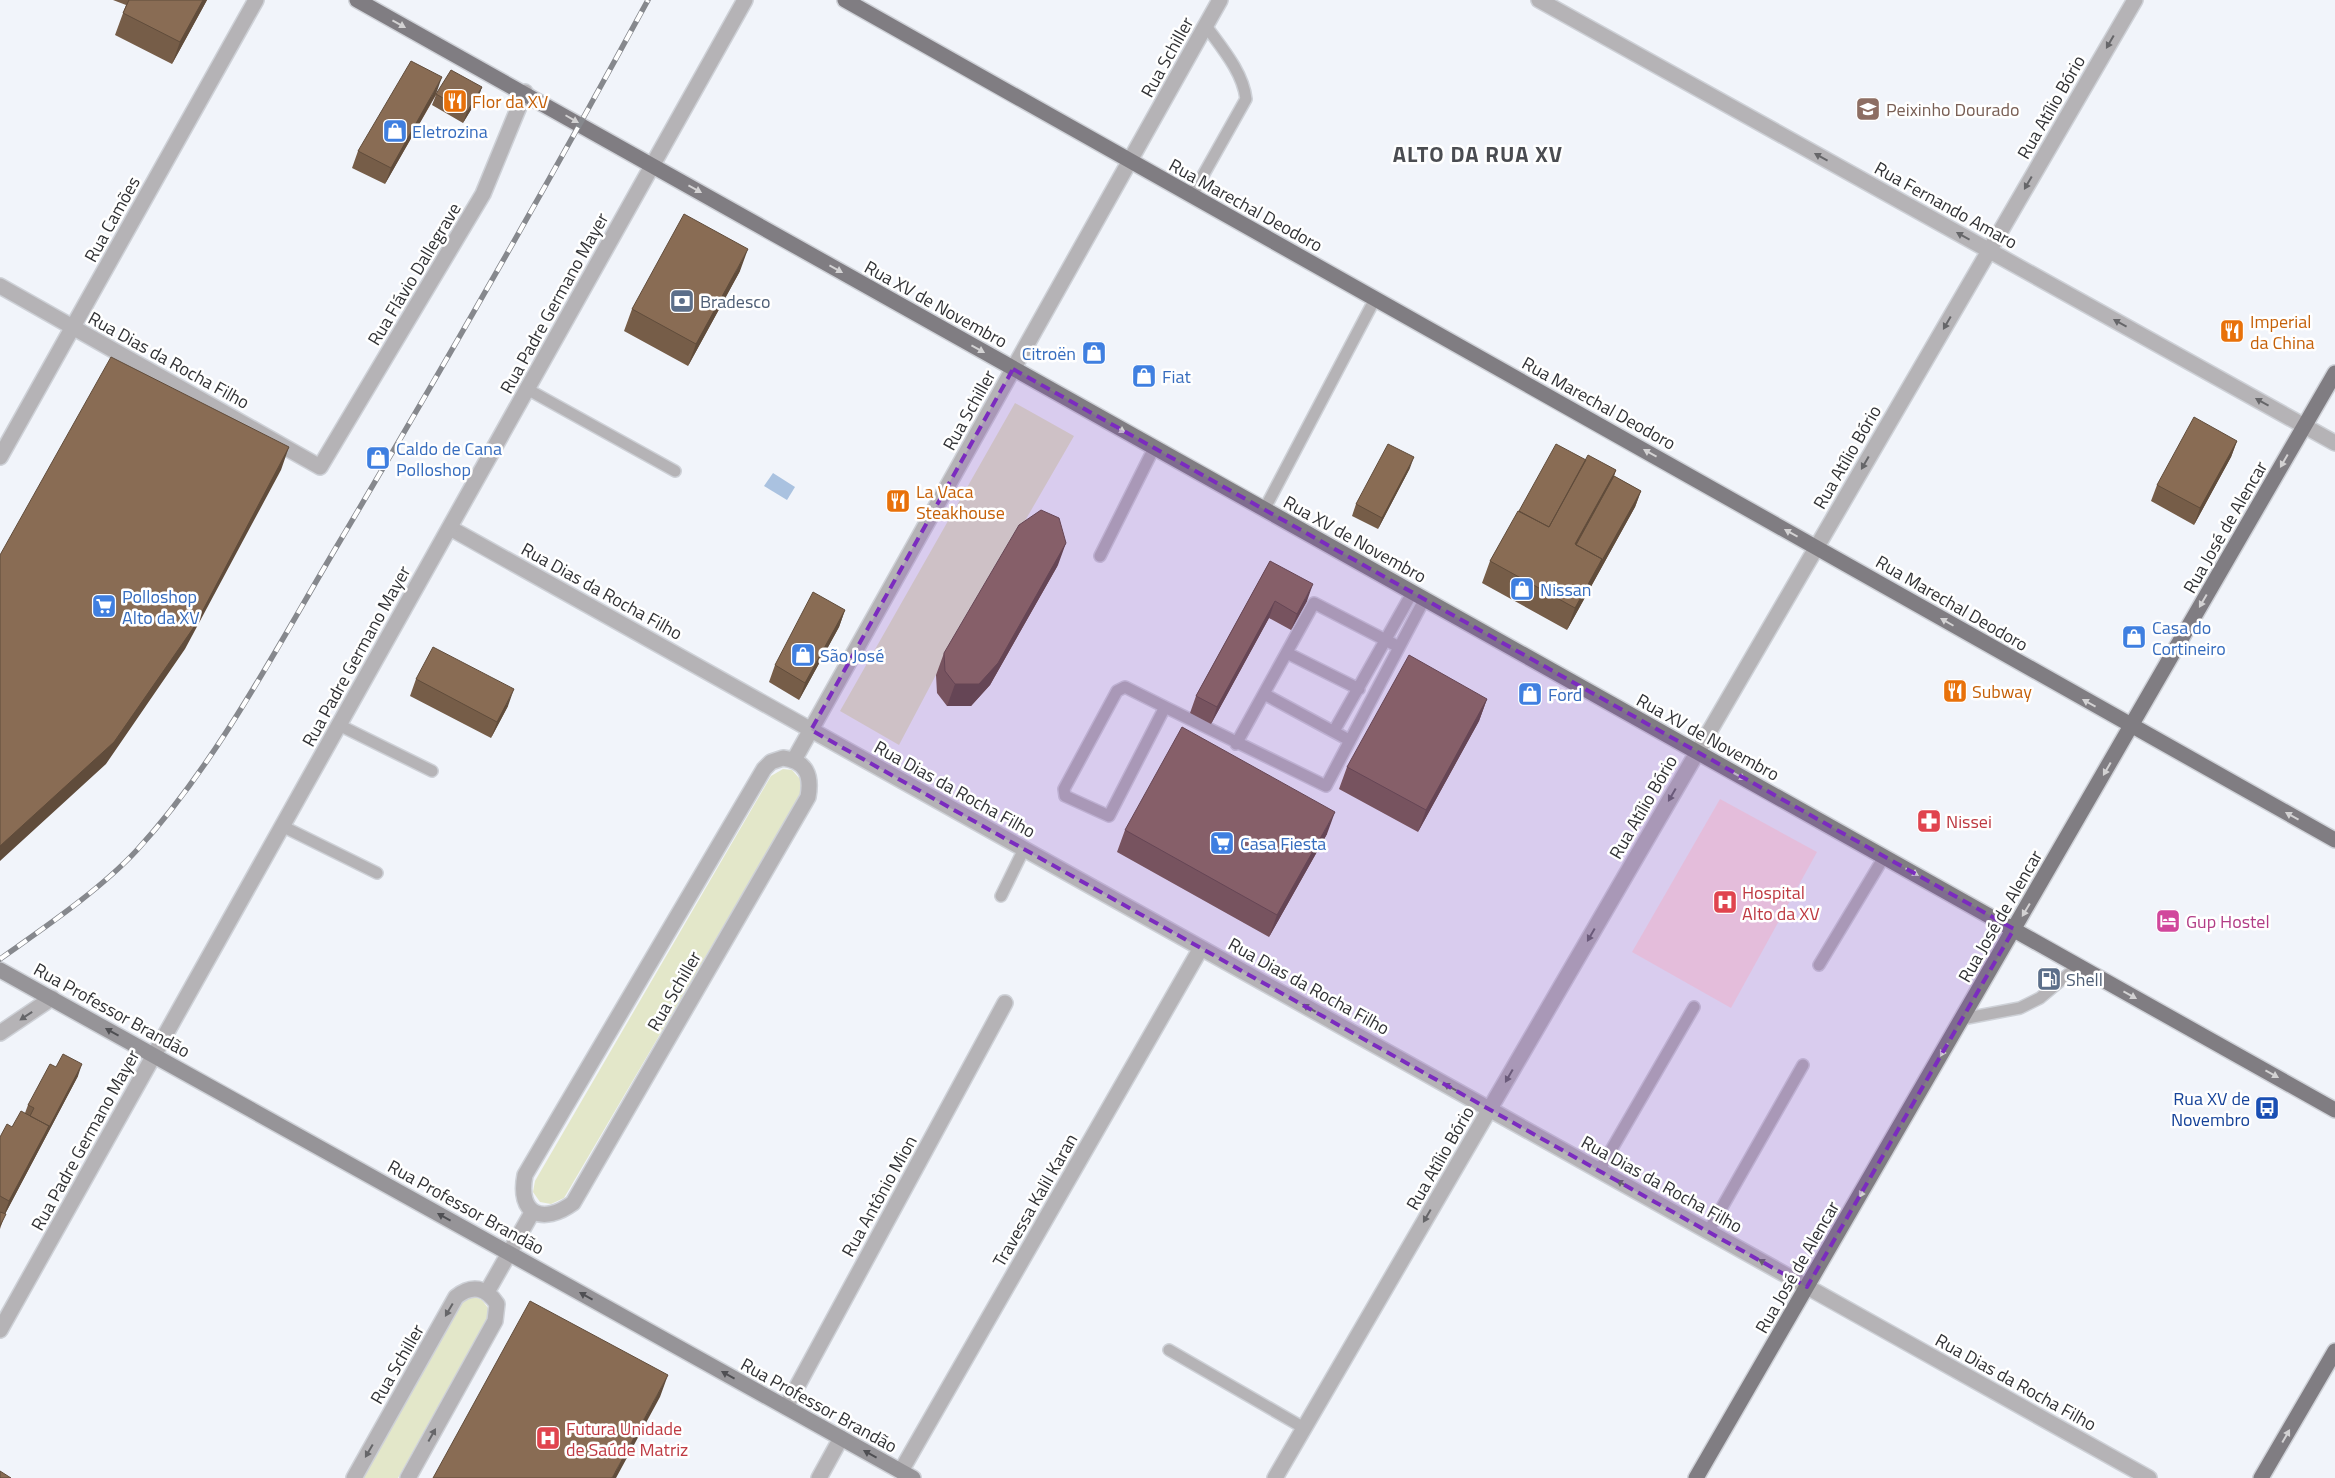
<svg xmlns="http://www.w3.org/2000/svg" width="2335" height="1478" viewBox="0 0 2335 1478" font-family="'Titillium Web',sans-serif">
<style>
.medical{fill:#fee2e3}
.green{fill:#e3e7c9}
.water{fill:#aac2e0}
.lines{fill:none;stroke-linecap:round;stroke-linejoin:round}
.service-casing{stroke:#ced1d7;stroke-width:14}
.minor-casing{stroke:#ced1d7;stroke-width:18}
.tertiary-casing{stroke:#ced1d7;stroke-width:18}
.secondary-casing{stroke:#ced1d7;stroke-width:18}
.primary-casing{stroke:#ced1d7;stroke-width:18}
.service{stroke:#b5b3b6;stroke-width:11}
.minor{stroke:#b5b3b6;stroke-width:15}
.tertiary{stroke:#b5b3b6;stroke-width:15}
.secondary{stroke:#969498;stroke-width:15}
.primary{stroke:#807d82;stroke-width:15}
.rail-casing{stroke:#86888d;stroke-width:5.5}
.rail{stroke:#fff;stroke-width:4;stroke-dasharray:11;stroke-linecap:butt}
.wall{fill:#765d48}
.shaded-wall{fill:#604c3b}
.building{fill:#896c54;stroke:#604c3b}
.oneway{fill:#d3d2d3}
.oneway2{fill:#666669}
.oneway3{fill:#4f4f53}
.marked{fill:#7b2cbf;fill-opacity:0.2;stroke:#7b2cbf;stroke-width:4;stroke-dasharray:10 6;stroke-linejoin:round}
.labels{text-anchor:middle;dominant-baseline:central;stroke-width:5;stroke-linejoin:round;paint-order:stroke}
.street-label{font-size:18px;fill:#313235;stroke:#fff}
.food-label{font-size:18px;fill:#c56008;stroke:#fff;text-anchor:start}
.education-label{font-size:18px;fill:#785e54;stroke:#fff;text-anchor:start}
.shop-label{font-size:18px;fill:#366cbe;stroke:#fff;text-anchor:start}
.service-label{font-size:18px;fill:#4e5e75;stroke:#fff;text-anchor:start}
.health-label{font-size:18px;fill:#be3a42;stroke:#fff;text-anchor:start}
.hotel-label{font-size:18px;fill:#b23c85;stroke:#fff;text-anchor:start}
.transit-label{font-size:18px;fill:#164399;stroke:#fff;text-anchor:end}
.district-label{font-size:22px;font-weight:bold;letter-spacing:1px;fill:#4a4c51;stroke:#fff}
</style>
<rect width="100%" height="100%" fill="#f1f4fa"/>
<!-- medical -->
<path class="medical" d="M1720,799L1817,852L1731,1008L1632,952Z"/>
<!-- green -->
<path class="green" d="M1015,403L1074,436L936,675L899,745L840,711Z
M783,769L792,770L800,779L802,792L564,1198L551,1204L540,1202L533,1192L535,1181L771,776Z
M473,1296L482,1300L488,1308V1317L398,1478H362L462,1301Z"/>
<!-- water -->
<path class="water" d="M773,473L795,487L787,500L764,486Z"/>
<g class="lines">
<defs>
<path id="service" d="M1192,195L1246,99C1243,72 1221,47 1206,26
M527,389L675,471
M1264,510L1375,299
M1100,556L1154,448
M1287,653L1359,689
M1264,694L1349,740
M1165,707L1125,687L1117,691L1064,789L1065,796L1109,816L1165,707L1326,786L1424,600
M339,725L432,771
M1334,731L1412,593
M1236,744L1314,603L1399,647
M282,826L377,873
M1001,896L1024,849
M1819,965L1884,857
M1962,1019L2020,1008L2040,998L2078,966
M1599,1171L1694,1007
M1708,1232L1803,1065
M1169,1350L1304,1428"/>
<path id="minor" d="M1539,0L2335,443
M0,286L320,467L483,194L525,92
M0,457L256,0
M450,528L2149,1478
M783,758C806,761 812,775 808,797L573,1203C543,1225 517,1215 525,1175L764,769L771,762Z
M794,760L1220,0
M0,1033L52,998
M487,1292L533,1211
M786,1407L1005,1003
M901,1471L1201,948
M354,1478L456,1297C472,1284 486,1287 497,1304L495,1321L408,1478
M819,1478L841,1438
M1275,1478L2135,0"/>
<path id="tertiary" d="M0,1330L745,0"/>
<path id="secondary" d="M0,970L913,1478"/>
<path id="primary" d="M357,0L2335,1110
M845,0L2335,840
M1696,1478L2335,373
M2261,1478L2335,1351"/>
</defs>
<!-- service casing -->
<use href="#service" class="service-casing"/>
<!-- minor casing -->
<use href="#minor" class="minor-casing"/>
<!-- tertiary casing -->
<use href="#tertiary" class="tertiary-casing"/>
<!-- secondary casing -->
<use href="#secondary" class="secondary-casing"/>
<!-- primary casing -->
<use href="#primary" class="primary-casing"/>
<!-- service -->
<use href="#service" class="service"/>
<!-- minor -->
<use href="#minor" class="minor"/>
<!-- tertiary -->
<use href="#tertiary" class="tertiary"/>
<!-- secondary -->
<use href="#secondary" class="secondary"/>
<!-- primary -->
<use href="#primary" class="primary"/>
<defs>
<path id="rail" d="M0,959C45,927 100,890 137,850C217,763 277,647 337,546C444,366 548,184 648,0"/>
</defs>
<!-- rail casing -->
<use href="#rail" class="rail-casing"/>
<!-- rail -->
<use href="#rail" class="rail"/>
</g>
<!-- wall -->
<path class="wall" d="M113,0H207L172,64L115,35L126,5Z
M482,87L478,98L463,123L432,105L436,95L385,184L352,168L358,151L437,93Z
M740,271L688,366L624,331L632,309Z
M2237,441L2231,457L2194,525L2151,501L2157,485Z
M1586,460L1616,470L1614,476L1641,491L1635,507L1567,630L1482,583L1490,561L1519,511Z
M1410,468L1378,529L1352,516L1356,504Z
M1270,561L1307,601L1291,630L1269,618L1211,724L1190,713L1196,696Z
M1058,565L990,685L971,706H947L937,693L936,675L944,653Z
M845,610L839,627L799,700L769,682L775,665Z
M416,679L508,706L491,738L410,696Z
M1487,699L1479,721L1418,832L1339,789L1347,767Z
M1125,830L1327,834L1269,937L1117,852Z
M56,1067L78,1076L5,1214L0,1229V1137L12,1127L25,1113L28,1105Z"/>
<!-- shaded-wall -->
<path class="shaded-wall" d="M203,0H207L172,64L180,42Z
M442,77L436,94L385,184L391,168Z
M482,87L478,98L463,123L467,112Z
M748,249L740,271L688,366L696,344Z
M2237,441L2231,457L2194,525L2200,508Z
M289,447L281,470L185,649L106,764L0,861V846Z
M1414,457L1410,468L1378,529L1382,518Z
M1616,470L1608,493L1576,551L1575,544Z
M1641,491L1635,507L1567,630L1575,608L1602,559Z
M1066,543L1058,565L990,685L971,706H947L955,684Z
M1313,584L1307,601L1291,630L1297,614Z
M1275,601L1269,618L1211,724L1217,707Z
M845,610L839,627L799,700L805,683Z
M514,689L508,706L491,738L497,722Z
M1487,699L1479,721L1418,832L1426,810Z
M1335,812L1327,834L1269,937L1277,915Z
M82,1064L78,1076L3,1218L9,1201Z
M668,1375L660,1397L616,1478H612Z"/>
<!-- building -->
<path class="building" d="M129,0H203L180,42L123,13Z
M411,61L442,77L391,168L358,151Z
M451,70L482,87L467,112L436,94Z
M684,214L748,249L696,344L632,309Z
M111,357L289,447L194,627L114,742L0,846V555Z
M2194,417L2237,441L2200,508L2157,485Z
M1388,444L1414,457L1382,518L1356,504Z
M1556,444L1586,460L1549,527L1519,511Z
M1588,455L1616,470L1575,544L1602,559L1575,608L1490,561L1518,511L1549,527Z
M1614,476L1641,491L1600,564L1602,559L1576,545Z
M1041,510L1059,518L1066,543L998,663L979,684H955L945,671L944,653L1019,525Z
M1270,561L1313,584L1297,614L1275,601L1217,707L1196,696Z
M813,592L845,610L805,683L775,665Z
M433,647L514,689L497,722L416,679Z
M1409,655L1487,699L1426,810L1347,767Z
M1182,727L1335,812L1277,915L1125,830Z
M63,1054L82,1064L47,1131L49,1126L30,1116L34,1108L28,1105L50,1064L56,1067Z
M21,1111L49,1126L9,1201L0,1196V1137L7,1124L12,1127Z
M0,1212L6,1214L0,1226Z
M530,1301L668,1375L612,1478H433Z
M0,1471L11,1478H0Z"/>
<!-- one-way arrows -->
<defs><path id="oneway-solid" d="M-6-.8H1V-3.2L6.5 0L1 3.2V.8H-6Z" transform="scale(1.25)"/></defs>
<g class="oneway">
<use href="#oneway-solid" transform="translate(399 24) rotate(29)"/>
<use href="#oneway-solid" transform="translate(572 119) rotate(30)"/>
<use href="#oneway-solid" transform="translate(695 189) rotate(29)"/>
<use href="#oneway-solid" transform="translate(836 269) rotate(29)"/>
<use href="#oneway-solid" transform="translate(978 349) rotate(29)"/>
<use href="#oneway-solid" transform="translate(1119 429) rotate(29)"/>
<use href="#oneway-solid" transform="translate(1650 453) rotate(-151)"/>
<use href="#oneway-solid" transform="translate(2284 461) rotate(120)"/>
<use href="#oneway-solid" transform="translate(1791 533) rotate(-151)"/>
<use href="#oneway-solid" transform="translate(2203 601) rotate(120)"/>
<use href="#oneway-solid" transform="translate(1947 622) rotate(-150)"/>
<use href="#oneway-solid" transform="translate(2089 703) rotate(-151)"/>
<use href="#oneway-solid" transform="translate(2107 769) rotate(120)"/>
<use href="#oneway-solid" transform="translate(1739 776) rotate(29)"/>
<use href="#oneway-solid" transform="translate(2292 816) rotate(-151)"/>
<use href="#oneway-solid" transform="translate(1912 872) rotate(29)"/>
<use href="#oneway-solid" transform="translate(2026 910) rotate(121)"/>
<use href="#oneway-solid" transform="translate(2130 995) rotate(29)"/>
<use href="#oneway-solid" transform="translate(1944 1050) rotate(120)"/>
<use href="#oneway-solid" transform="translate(2272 1074) rotate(29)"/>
<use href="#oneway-solid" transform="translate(1863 1191) rotate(120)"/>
<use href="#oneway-solid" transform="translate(2286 1436) rotate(-60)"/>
</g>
<g class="oneway2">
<use href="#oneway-solid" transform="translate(2110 42) rotate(120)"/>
<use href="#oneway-solid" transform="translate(1821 157) rotate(-151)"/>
<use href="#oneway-solid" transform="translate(2028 183) rotate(120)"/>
<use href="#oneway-solid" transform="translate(1963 236) rotate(-151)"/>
<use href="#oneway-solid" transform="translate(1947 323) rotate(120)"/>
<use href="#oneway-solid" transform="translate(2120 323) rotate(-151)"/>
<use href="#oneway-solid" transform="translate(2262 402) rotate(-151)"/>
<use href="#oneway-solid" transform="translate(1865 463) rotate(120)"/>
<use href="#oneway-solid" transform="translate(1672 795) rotate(120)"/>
<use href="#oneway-solid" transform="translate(1591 935) rotate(120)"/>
<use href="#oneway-solid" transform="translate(1309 1008) rotate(-151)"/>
<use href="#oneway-solid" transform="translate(26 1016) rotate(146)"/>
<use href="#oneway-solid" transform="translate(1509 1076) rotate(120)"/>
<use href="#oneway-solid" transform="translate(1450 1087) rotate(-151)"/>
<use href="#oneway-solid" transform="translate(1623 1184) rotate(-151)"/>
<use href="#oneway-solid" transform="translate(1427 1216) rotate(120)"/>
<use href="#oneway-solid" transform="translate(1765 1263) rotate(-151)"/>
<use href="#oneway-solid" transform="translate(449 1310) rotate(120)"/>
<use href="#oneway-solid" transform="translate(432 1435) rotate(-61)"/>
<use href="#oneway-solid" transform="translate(369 1451) rotate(120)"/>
</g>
<g class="oneway3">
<use href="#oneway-solid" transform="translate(112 1032) rotate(-151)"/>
<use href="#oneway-solid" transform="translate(444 1217) rotate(-151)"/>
<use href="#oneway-solid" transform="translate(586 1296) rotate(-151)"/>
<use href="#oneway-solid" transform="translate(728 1375) rotate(-151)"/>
<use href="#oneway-solid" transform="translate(870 1454) rotate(-151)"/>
</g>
<!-- marked area -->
<path class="marked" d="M1013,369L2014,929L1807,1287L811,730Z"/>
<!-- icons -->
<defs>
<symbol id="restaurant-square" viewBox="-11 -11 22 22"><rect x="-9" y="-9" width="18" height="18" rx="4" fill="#e8710a" stroke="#fff"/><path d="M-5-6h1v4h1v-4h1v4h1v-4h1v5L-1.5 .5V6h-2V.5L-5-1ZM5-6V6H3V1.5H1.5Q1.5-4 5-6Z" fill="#fff"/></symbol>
<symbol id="school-square" viewBox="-11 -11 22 22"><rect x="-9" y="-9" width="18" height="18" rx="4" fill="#8d6e63" stroke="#fff"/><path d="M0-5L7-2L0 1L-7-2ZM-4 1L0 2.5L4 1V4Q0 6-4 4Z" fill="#fff"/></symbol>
<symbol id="shop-square" viewBox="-11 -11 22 22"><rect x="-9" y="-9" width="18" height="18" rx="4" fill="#3f7fe0" stroke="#fff"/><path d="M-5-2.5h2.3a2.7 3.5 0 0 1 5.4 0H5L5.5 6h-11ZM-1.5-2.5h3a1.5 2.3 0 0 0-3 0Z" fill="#fff"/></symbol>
<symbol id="bank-square" viewBox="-11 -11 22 22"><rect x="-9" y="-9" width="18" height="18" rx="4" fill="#5c6f8a" stroke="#fff"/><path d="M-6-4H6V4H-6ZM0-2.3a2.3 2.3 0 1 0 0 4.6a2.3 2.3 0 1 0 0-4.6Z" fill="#fff"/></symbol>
<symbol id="supermarket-square" viewBox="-11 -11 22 22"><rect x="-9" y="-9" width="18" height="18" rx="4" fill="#3f7fe0" stroke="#fff"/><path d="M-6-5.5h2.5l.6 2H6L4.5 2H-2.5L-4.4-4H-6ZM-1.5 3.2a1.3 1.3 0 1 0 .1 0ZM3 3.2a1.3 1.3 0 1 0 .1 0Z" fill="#fff"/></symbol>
<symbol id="pharmacy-square" viewBox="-11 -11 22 22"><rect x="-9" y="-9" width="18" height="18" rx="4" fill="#e0444e" stroke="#fff"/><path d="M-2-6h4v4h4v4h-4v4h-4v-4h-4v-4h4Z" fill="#fff"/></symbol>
<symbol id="hospital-square" viewBox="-11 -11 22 22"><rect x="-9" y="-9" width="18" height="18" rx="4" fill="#e0444e" stroke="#fff"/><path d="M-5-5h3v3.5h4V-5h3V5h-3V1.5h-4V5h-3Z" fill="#fff"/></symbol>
<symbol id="hotel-square" viewBox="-11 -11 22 22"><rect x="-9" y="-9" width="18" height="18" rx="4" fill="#d1479c" stroke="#fff"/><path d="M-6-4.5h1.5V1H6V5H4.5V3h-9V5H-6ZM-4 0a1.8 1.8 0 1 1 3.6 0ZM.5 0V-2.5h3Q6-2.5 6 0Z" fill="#fff"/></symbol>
<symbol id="fuel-square" viewBox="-11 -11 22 22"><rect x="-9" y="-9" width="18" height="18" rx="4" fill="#5c6f8a" stroke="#fff"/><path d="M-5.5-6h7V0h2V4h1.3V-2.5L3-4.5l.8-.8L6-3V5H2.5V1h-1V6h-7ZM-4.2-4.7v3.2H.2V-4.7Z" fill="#fff"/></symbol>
<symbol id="bus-square" viewBox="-11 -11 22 22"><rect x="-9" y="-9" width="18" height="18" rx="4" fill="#1a4fb4" stroke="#fff"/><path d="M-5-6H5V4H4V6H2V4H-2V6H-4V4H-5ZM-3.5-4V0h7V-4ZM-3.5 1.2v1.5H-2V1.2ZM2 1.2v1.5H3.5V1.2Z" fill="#fff"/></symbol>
</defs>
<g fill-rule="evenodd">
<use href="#restaurant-square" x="441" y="87" width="28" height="28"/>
<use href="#school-square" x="1854" y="95" width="28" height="28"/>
<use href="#shop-square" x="381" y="117" width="28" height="28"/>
<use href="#bank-square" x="668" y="287" width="28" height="28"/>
<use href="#restaurant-square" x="2218" y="317" width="28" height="28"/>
<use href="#shop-square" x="1080" y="339" width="28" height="28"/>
<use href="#shop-square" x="1130" y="362" width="28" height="28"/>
<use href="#shop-square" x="364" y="444" width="28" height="28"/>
<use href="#restaurant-square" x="884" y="487" width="28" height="28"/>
<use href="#shop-square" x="1508" y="575" width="28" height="28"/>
<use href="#supermarket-square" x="90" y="592" width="28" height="28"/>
<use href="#shop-square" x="2120" y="623" width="28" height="28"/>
<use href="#shop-square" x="789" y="641" width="28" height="28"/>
<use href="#restaurant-square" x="1941" y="677" width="28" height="28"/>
<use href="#shop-square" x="1516" y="680" width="28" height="28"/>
<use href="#pharmacy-square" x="1915" y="807" width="28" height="28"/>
<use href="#supermarket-square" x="1208" y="829" width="28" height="28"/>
<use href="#hospital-square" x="1711" y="888" width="28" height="28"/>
<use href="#hotel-square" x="2154" y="907" width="28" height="28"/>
<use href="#fuel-square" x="2035" y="965" width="28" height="28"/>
<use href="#bus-square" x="2253" y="1094" width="28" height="28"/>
<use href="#hospital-square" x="534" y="1424" width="28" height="28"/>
</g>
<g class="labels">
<!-- street labels -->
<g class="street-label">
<text transform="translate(1167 57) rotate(-61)">Rua Schiller</text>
<text transform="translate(2051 107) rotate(-60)">Rua Atílio Bório</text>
<text transform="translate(1246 205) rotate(29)">Rua Marechal Deodoro</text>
<text transform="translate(1946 205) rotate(29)">Rua Fernando Amaro</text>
<text transform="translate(112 219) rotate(-61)">Rua Camões</text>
<text transform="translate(414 274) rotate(-59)">Rua Flávio Dallegrave</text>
<text transform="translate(554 303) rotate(-61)">Rua Padre Germano Mayer</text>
<text transform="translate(936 304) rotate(29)">Rua XV de Novembro</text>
<text transform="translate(169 360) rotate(29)">Rua Dias da Rocha Filho</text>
<text transform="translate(1599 403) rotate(29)">Rua Marechal Deodoro</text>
<text transform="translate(969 410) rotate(-61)">Rua Schiller</text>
<text transform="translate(1847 457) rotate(-60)">Rua Atílio Bório</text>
<text transform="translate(2225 527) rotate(-60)">Rua José de Alencar</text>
<text transform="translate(1355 539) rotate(29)">Rua XV de Novembro</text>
<text transform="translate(602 591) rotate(29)">Rua Dias da Rocha Filho</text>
<text transform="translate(1952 603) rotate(30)">Rua Marechal Deodoro</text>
<text transform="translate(356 656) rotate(-61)">Rua Padre Germano Mayer</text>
<text transform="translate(1708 737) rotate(29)">Rua XV de Novembro</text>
<text transform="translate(955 789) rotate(29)">Rua Dias da Rocha Filho</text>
<text transform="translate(1643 807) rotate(-60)">Rua Atílio Bório</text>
<text transform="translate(2000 916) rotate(-60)">Rua José de Alencar</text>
<text transform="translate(1309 986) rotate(29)">Rua Dias da Rocha Filho</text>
<text transform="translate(674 991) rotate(-60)">Rua Schiller</text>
<text transform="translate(112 1010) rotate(29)">Rua Professor Brandão</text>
<text transform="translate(85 1140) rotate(-61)">Rua Padre Germano Mayer</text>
<text transform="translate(1440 1158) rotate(-60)">Rua Atílio Bório</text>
<text transform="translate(1662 1184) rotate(29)">Rua Dias da Rocha Filho</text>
<text transform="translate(879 1196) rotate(-61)">Rua Antônio Mion</text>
<text transform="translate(1035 1200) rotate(-60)">Travessa Kalil Karan</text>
<text transform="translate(466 1207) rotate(29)">Rua Professor Brandão</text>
<text transform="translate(1797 1267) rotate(-60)">Rua José de Alencar</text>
<text transform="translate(397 1364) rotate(-60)">Rua Schiller</text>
<text transform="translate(2016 1382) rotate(29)">Rua Dias da Rocha Filho</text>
<text transform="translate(819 1405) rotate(29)">Rua Professor Brandão</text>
</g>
<!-- food labels -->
<g class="food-label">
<text x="472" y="101">Flor da XV</text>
<text x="2250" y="321">Imperial<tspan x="2250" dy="21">da China</tspan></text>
<text x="916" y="491">La Vaca<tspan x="916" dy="21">Steakhouse</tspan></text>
<text x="1972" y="691">Subway</text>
</g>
<!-- education labels -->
<g class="education-label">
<text x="1886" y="109">Peixinho Dourado</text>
</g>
<!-- shop labels -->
<g class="shop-label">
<text x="412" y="131">Eletrozina</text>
<text x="1076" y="353" text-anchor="end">Citroën</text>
<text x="1162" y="376">Fiat</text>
<text x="396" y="448">Caldo de Cana<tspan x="396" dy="21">Polloshop</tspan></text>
<text x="1540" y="589">Nissan</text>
<text x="122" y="596">Polloshop<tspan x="122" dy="21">Alto da XV</tspan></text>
<text x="2152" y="627">Casa do<tspan x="2152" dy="21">Cortineiro</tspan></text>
<text x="820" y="655">São José</text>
<text x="1548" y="694">Ford</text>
<text x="1240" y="843">Casa Fiesta</text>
</g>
<!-- service labels -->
<g class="service-label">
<text x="700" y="301">Bradesco</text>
<text x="2066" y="979">Shell</text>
</g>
<!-- health labels -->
<g class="health-label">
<text x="1946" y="821">Nissei</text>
<text x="1742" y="892">Hospital<tspan x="1742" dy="21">Alto da XV</tspan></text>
<text x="566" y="1428">Futura Unidade<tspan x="566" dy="21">de Saúde Matriz</tspan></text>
</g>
<!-- hotel labels -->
<g class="hotel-label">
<text x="2186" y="921">Gup Hostel</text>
</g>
<!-- transit labels -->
<g class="transit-label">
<text x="2250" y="1098">Rua XV de<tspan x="2250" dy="21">Novembro</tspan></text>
</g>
<!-- district labels -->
<g class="district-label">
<text x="1478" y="154">ALTO DA RUA XV</text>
</g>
</g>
</svg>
